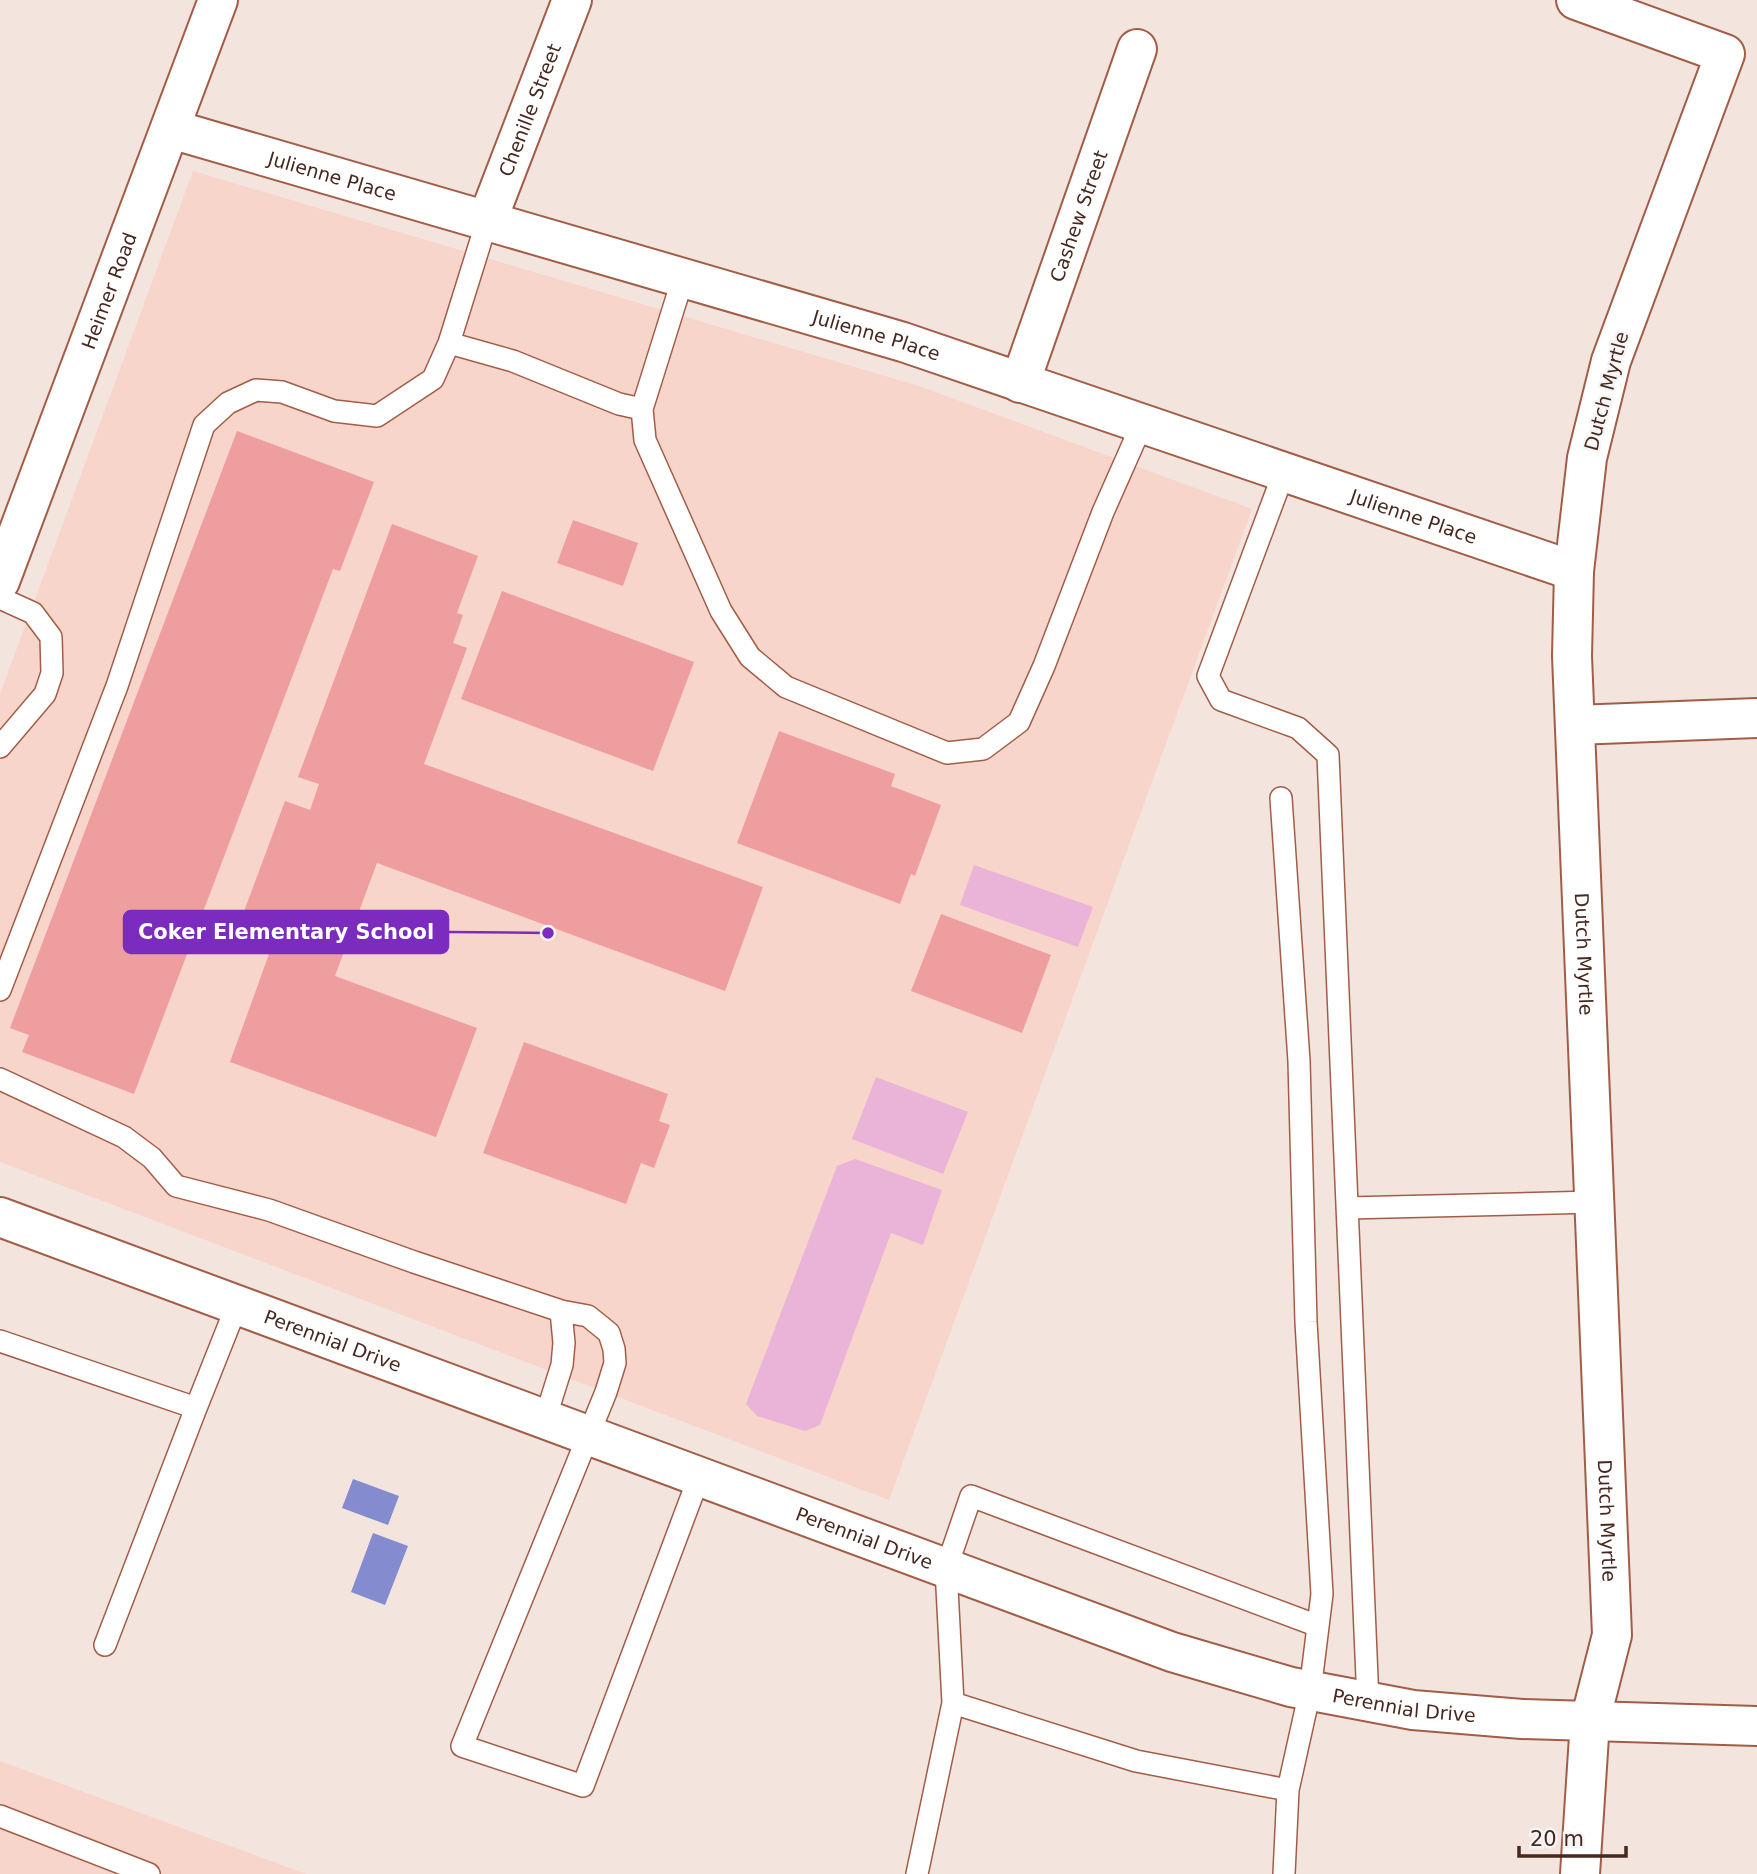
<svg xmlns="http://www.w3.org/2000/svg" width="1757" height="1874" viewBox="0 0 1757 1874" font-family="'DejaVu Sans',sans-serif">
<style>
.built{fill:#f8d5ca}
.green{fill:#eab3d8}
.water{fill:#848bce}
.building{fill:#ee9e9f}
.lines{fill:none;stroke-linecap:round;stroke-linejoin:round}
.lane-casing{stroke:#a25d47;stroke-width:24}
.street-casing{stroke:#a25d47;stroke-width:42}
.secondary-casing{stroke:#a25d47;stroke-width:42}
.lane{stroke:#fff;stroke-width:21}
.street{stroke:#fff;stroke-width:38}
.secondary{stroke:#fff;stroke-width:38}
.labels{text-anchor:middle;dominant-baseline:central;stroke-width:5;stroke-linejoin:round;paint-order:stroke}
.street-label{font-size:19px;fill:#46281f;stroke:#f5f5f5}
.leader{fill:none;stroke:#7b2cbf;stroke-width:2.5}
.callout-dot{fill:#7b2cbf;stroke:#f5f5f5;stroke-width:2.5}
.callout{fill:#7b2cbf;stroke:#7b2cbf;stroke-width:2.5}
.callout-label{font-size:21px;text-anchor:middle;font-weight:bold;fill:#fff}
</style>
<rect width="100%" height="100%" fill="#f4e4de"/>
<!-- built -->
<path class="built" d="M193,171L922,387L1252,509L889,1500L0,1162V694Z
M0,1761L306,1874H0Z"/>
<!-- green -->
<path class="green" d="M974,865L1093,907L1078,947L960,905Z
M876,1077L968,1112L943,1174L852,1139Z
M855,1159L942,1190L923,1245L891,1233L820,1425L805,1431L757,1416L746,1404L837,1166Z"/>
<!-- water -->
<path class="water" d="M353,1479L399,1496L388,1525L342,1508Z
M373,1533L408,1546L385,1605L351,1592Z"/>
<!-- building -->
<path class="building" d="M237,431L374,482L340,571L333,569L134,1094L22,1052L29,1035L10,1028Z
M573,520L638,543L623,586L557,563Z
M392,524L478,556L457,613L463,615L453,643L467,648L424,764L763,887L725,991L377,863L335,976L477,1028L436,1137L230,1062L269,954L233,941L285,801L310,810L319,784L298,777Z
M502,591L694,662L653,771L461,699Z
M779,731L895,774L891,786L941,805L915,876L911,874L900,904L737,843Z
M941,914L1051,955L1022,1033L911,991Z
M524,1042L668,1094L659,1121L670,1125L654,1168L641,1163L626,1204L483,1153Z"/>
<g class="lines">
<defs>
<path id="lane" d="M487,221L449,343L513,361L619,404L642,409
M683,278L642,409L645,440L721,611L750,657L786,687L947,753L983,749L1019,722L1044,666L1103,512L1142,424
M1284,472L1208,676L1221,700L1298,728L1328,755L1368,1702
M0,598L33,613L51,637L52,673L45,694L0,747
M1281,798L1299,1061L1306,1322L1322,1594L1310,1691L1288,1790L1136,1761L953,1703L946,1569L971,1496L1318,1626
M0,990L117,686L204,425L228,403L256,390L282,392L334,411L377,416L433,379L449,343
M0,1079L124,1137L152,1158L176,1186L269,1210L414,1262L561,1311L588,1316L609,1333L614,1349L615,1363L606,1392L462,1746L583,1786L699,1477
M1347,1208L1594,1202
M0,1341L196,1408L237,1305
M545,1419L562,1365L564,1343L561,1311
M105,1645L196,1408
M0,1816L149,1874
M917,1874L953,1703
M1284,1874L1288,1790"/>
<g id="street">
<path id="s1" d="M1576,0L1725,54L1611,361L1587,458L1574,571L1572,656L1612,1635L1590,1721L1580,1874"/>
<path id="s2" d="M171,129L903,342L1574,571"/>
<path id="s3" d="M487,221L572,0"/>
<path id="s4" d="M1020,383L1137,49"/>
<path d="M1575,725L1757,718"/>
<path id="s5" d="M0,1217L1172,1652L1291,1687L1413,1710L1522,1719L1757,1726"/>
</g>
<g id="secondary">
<path id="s6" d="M0,581L218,0"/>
</g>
</defs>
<!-- lane casing -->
<use href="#lane" class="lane-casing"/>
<!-- street casing -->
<use href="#street" class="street-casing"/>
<!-- secondary casing -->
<use href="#secondary" class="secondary-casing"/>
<!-- lane -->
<use href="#lane" class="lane"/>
<!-- street -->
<use href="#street" class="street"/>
<!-- secondary -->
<use href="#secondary" class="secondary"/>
</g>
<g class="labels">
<!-- street labels -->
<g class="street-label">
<text stroke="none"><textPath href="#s3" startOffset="119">Chenille Street</textPath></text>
<text stroke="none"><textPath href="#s2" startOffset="168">Julienne Place</textPath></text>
<text stroke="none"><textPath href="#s4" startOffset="177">Cashew Street</textPath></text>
<text stroke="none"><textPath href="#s6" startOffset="310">Heimer Road</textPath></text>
<text stroke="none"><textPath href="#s2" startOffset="735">Julienne Place</textPath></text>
<text transform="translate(1606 391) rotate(-75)">Dutch Myrtle</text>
<text stroke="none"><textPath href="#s2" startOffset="1302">Julienne Place</textPath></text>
<text stroke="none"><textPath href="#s1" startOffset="1083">Dutch Myrtle</textPath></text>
<text stroke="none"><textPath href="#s5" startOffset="355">Perennial Drive</textPath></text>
<text stroke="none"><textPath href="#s1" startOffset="1650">Dutch Myrtle</textPath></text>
<text stroke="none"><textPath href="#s5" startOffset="922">Perennial Drive</textPath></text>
<text stroke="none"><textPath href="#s5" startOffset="1489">Perennial Drive</textPath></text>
</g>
</g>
<!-- callouts -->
<path class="leader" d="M548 933L448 932"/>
<circle class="callout-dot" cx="548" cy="933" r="7"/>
<rect class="callout" x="124" y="911" width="324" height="42" rx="7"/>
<g class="callout-label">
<text x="286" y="939">Coker Elementary School</text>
</g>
<!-- scale -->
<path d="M1519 1846v10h107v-10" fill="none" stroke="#46281f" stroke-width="3.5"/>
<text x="1530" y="1846" font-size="21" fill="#46281f" stroke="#f5f5f5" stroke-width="5" paint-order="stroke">20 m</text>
</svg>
